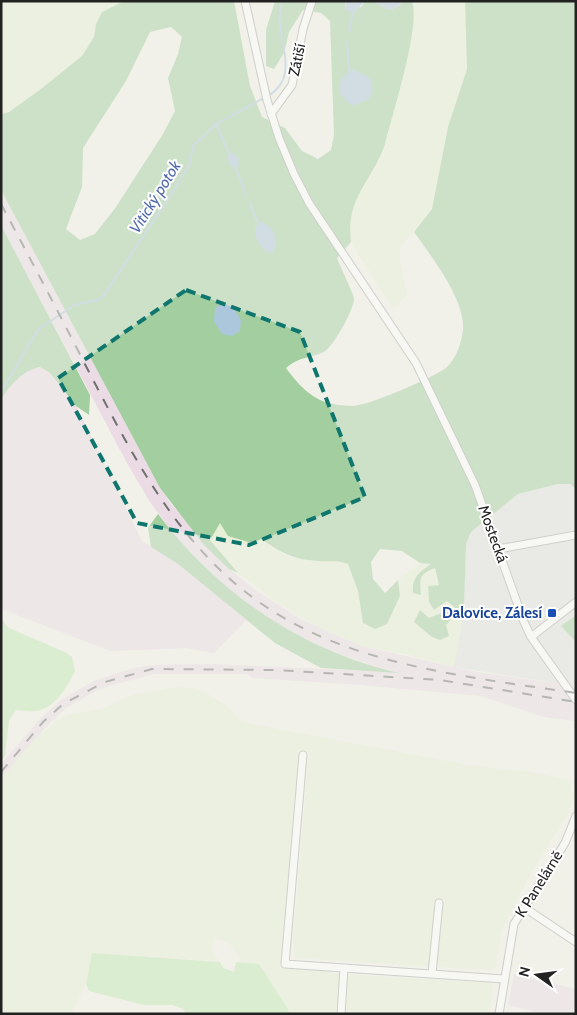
<svg xmlns="http://www.w3.org/2000/svg" width="577" height="1015" viewBox="0 0 577 1015" font-family="Cabin,sans-serif">
<style>
.residential{fill:#e0dfdf}
.industrial{fill:#eadbe4}
.farmland{fill:#e7efd6;fill-rule:evenodd}
.grass{fill:#c1e8b2}
.forest{fill:#a3cea0;fill-rule:evenodd}
.water{fill:#acc6dc}
.lines{fill:none;stroke-linecap:round;stroke-linejoin:round}
.stream{stroke:#acc6dc;stroke-width:2}
.minor-casing{stroke:#a6a6a6;stroke-width:9}
.minor{stroke:#fff;stroke-width:7}
.rail{stroke:#707070;stroke-width:2;stroke-dasharray:10 10;stroke-linecap:butt}
.marked{fill:none;stroke:#0f766e;stroke-width:4;stroke-dasharray:10 6;stroke-linejoin:round}
.transit-dot{fill:#1a4fb4;stroke:#fff;stroke-width:2}
.labels{text-anchor:middle;dominant-baseline:central;stroke-width:4;stroke-linejoin:round;paint-order:stroke}
.street-label{font-size:15px;fill:#222;stroke:#fff}
.transit-label{font-size:15px;font-weight:bold;fill:#164399;stroke:#fff;text-anchor:end}
.water-label{font-size:16px;font-style:italic;fill:#516bae;stroke:#fff}
</style>
<rect width="100%" height="100%" fill="#f1f0e9"/>
<!-- residential -->
<path class="residential" d="M558,484H570L576,489V615L561,626L576,642V686L454,667L464,610L466,544L471,532L518,494Z"/>
<!-- industrial -->
<path class="industrial" d="M1,190L160,488L171,504L229,569L257,591L302,620L366,647L476,672L576,686V721L544,717L481,696L361,685L253,678L247,674H153L99,689L66,708L47,726L1,779V764L40,719L61,700L96,680L134,668L152,665L209,664L394,672L327,650L277,625L233,594L180,542L150,502L127,463L1,225Z
M40,367L50,373L76,406L142,541L178,564L247,619L214,653L187,648L111,651L1,609V399L16,378L31,369Z
M514,974L576,989V1014H542L508,1005Z"/>
<!-- farmland -->
<path class="farmland" d="M1,1H124L102,12L96,24L94,37L82,56L41,89L9,112L1,114Z
M412,1H465L467,69L448,127L432,209L401,246L399,256L407,296L393,308L351,242L349,223L359,192L380,160L385,144L412,31L414,6Z
M220,522L261,539L288,557L318,561H341L348,564L358,591L361,611L400,596L398,580L420,563L432,564L413,582L421,588L419,581L425,572L435,568L436,579L439,585L428,586V595L434,610L446,601L456,609L464,610L454,667L410,655L361,646L318,627L279,604L238,573L210,539ZM446,611L452,616L446,625L449,636L440,640L432,637L423,612L429,618Z
M177,687L193,688L206,693L227,706L237,717L246,723L468,765L530,772L571,780V788L574,796L568,814L532,871L507,919L501,933L495,968L490,970L295,958L293,942L309,752L299,750L280,968L332,971V974H337L490,983L493,988L489,1014H291L259,964L240,962L237,953L228,942L217,939H213L211,951L219,961L92,953L89,977L71,1014H1V779L33,741L55,722L65,716L104,708L133,695Z"/>
<!-- grass -->
<path class="grass" d="M1,618L9,628L67,653L72,657L75,671C68,686 54,710 35,711C29,712 22,710 16,710L9,720L5,756L1,761Z
M92,953L220,962L223,968L234,972L236,962L259,964L291,1014H187L183,1009L173,1005H144L89,991L86,984Z"/>
<!-- forest -->
<path class="forest" d="M124,1H234L250,86L262,117L285,128L302,151L318,159L331,150L334,135L330,21L321,13L303,10L289,32L284,53L274,69L266,66V30L275,1H345L346,10L361,7L365,1L375,2L389,10L399,6L402,1H412C421,26 392,115 385,144C373,181 345,197 351,242L337,258C340,266 353,293 354,298C355,308 333,347 324,352C308,359 300,356 286,368C296,382 311,399 329,403C337,405 351,407 359,405C374,403 437,376 447,367C456,359 462,342 463,329C465,299 431,256 414,232L432,209L448,127L467,69L465,1H576V489L570,484H558L518,494L471,532L466,544L464,610L456,609L447,601L434,610L429,602L428,586L439,585L435,568C418,574 420,579 421,595L413,593C412,576 419,573 431,564L420,563L402,551L380,549L371,562L373,579L385,593L398,580L400,596L387,624L375,629L363,623L358,591L348,564C338,560 328,562 318,561C291,559 282,553 261,539L252,543L228,536L220,523L210,540L238,573L229,569L204,545L160,488L1,190V114L9,112L41,89L82,56L94,37L96,24L102,12ZM171,27L182,37L178,54L168,78L175,111L163,134L116,207L95,234L80,240L66,229L82,187L83,148L126,81L150,32Z
M1,225L90,395L89,415L76,406L50,373L40,367C21,371 12,384 1,399Z
M158,514C219,594 300,650 399,673L321,668L275,643L178,564L151,547L148,528Z
M420,610L429,618L446,611L453,617L446,625L449,636L440,640L432,637L414,622Z
M576,615V642L561,626Z"/>
<!-- water -->
<path class="water" d="M365,1L354,13L346,10L345,1Z
M372,1H402L399,6L389,10Z
M353,69L370,78L373,91L369,99L352,106L339,93C339,80 342,76 353,69Z
M229,153L234,154L239,159L238,169L230,165L228,160Z
M261,222C274,226 281,243 272,253C262,252 254,237 255,227Z
M223,303L233,307L241,320L240,331L232,336L222,334L214,321L215,308Z"/>
<g class="lines">
<!-- stream -->
<path class="stream" d="M349,32L353,12
M347,41L349,71
M268,96C296,79 283,52 280,25C279,17 280,9 281,1
M216,124L230,156
M235,167L246,195
M250,204L258,223
M1,392L38,330L74,305L98,300L104,295L174,190L190,163L193,146L216,124L264,98"/>
<defs>
<path id="minor" d="M245,1L267,100L279,138L294,174L309,203L416,363L475,485L524,622L531,637L576,700
M271,114L292,85L303,29L312,1
M498,549L576,535
M531,637L576,602
M303,755L285,964L504,979
M525,908L576,942
M432,973L439,903
M341,1014L344,968
M499,1014L514,924L565,843L576,816"/>
</defs>
<!-- minor casing -->
<use href="#minor" class="minor-casing"/>
<!-- minor -->
<use href="#minor" class="minor"/>
<!-- rail -->
<path class="rail" d="M1,204C31,260 61,317 90,374C150,489 202,588 329,640C405,671 495,681 576,693
M1,772L43,722L63,704L105,682L152,669L276,670L440,680L576,702"/>
</g>
<!-- marked area -->
<path d="M0 0H577V1015H0ZM186,290L300,332L365,497L249,545L137,523L58,378Z" fill="#f1f0e9" fill-opacity=".55" fill-rule="evenodd"/>
<path class="marked" d="M186,290L300,332L365,497L249,545L137,523L58,378Z"/>
<!-- markers -->
<rect class="transit-dot" x="547" y="608" width="10" height="10" rx="2.5"/>
<g class="labels">
<!-- street labels -->
<g class="street-label">
<text transform="translate(297 60) rotate(-78)">Zátiší</text>
<text transform="translate(493 534) rotate(70)">Mostecká</text>
<text transform="translate(539 884) rotate(-58)">K Panelárně</text>
</g>
<!-- transit labels -->
<g class="transit-label">
<text x="542" y="613">Dalovice, Zálesí</text>
</g>
<!-- water labels -->
<g class="water-label">
<text transform="translate(155 197) rotate(-58)">Vitický potok</text>
</g>
</g>
<!-- border -->
<rect width="577" height="1015" fill="none" stroke="#222222" stroke-width="5"/>
<!-- north arrow -->
<g transform="translate(537 975) rotate(284)" stroke="#ffffff" stroke-width="4" paint-order="stroke">
<path d="M0-4L9 19L0 12L-9 19Z" fill="#222222"/>
<text y="-8" font-size="14" font-weight="bold" text-anchor="middle" fill="#222222">N</text>
</g>
</svg>
